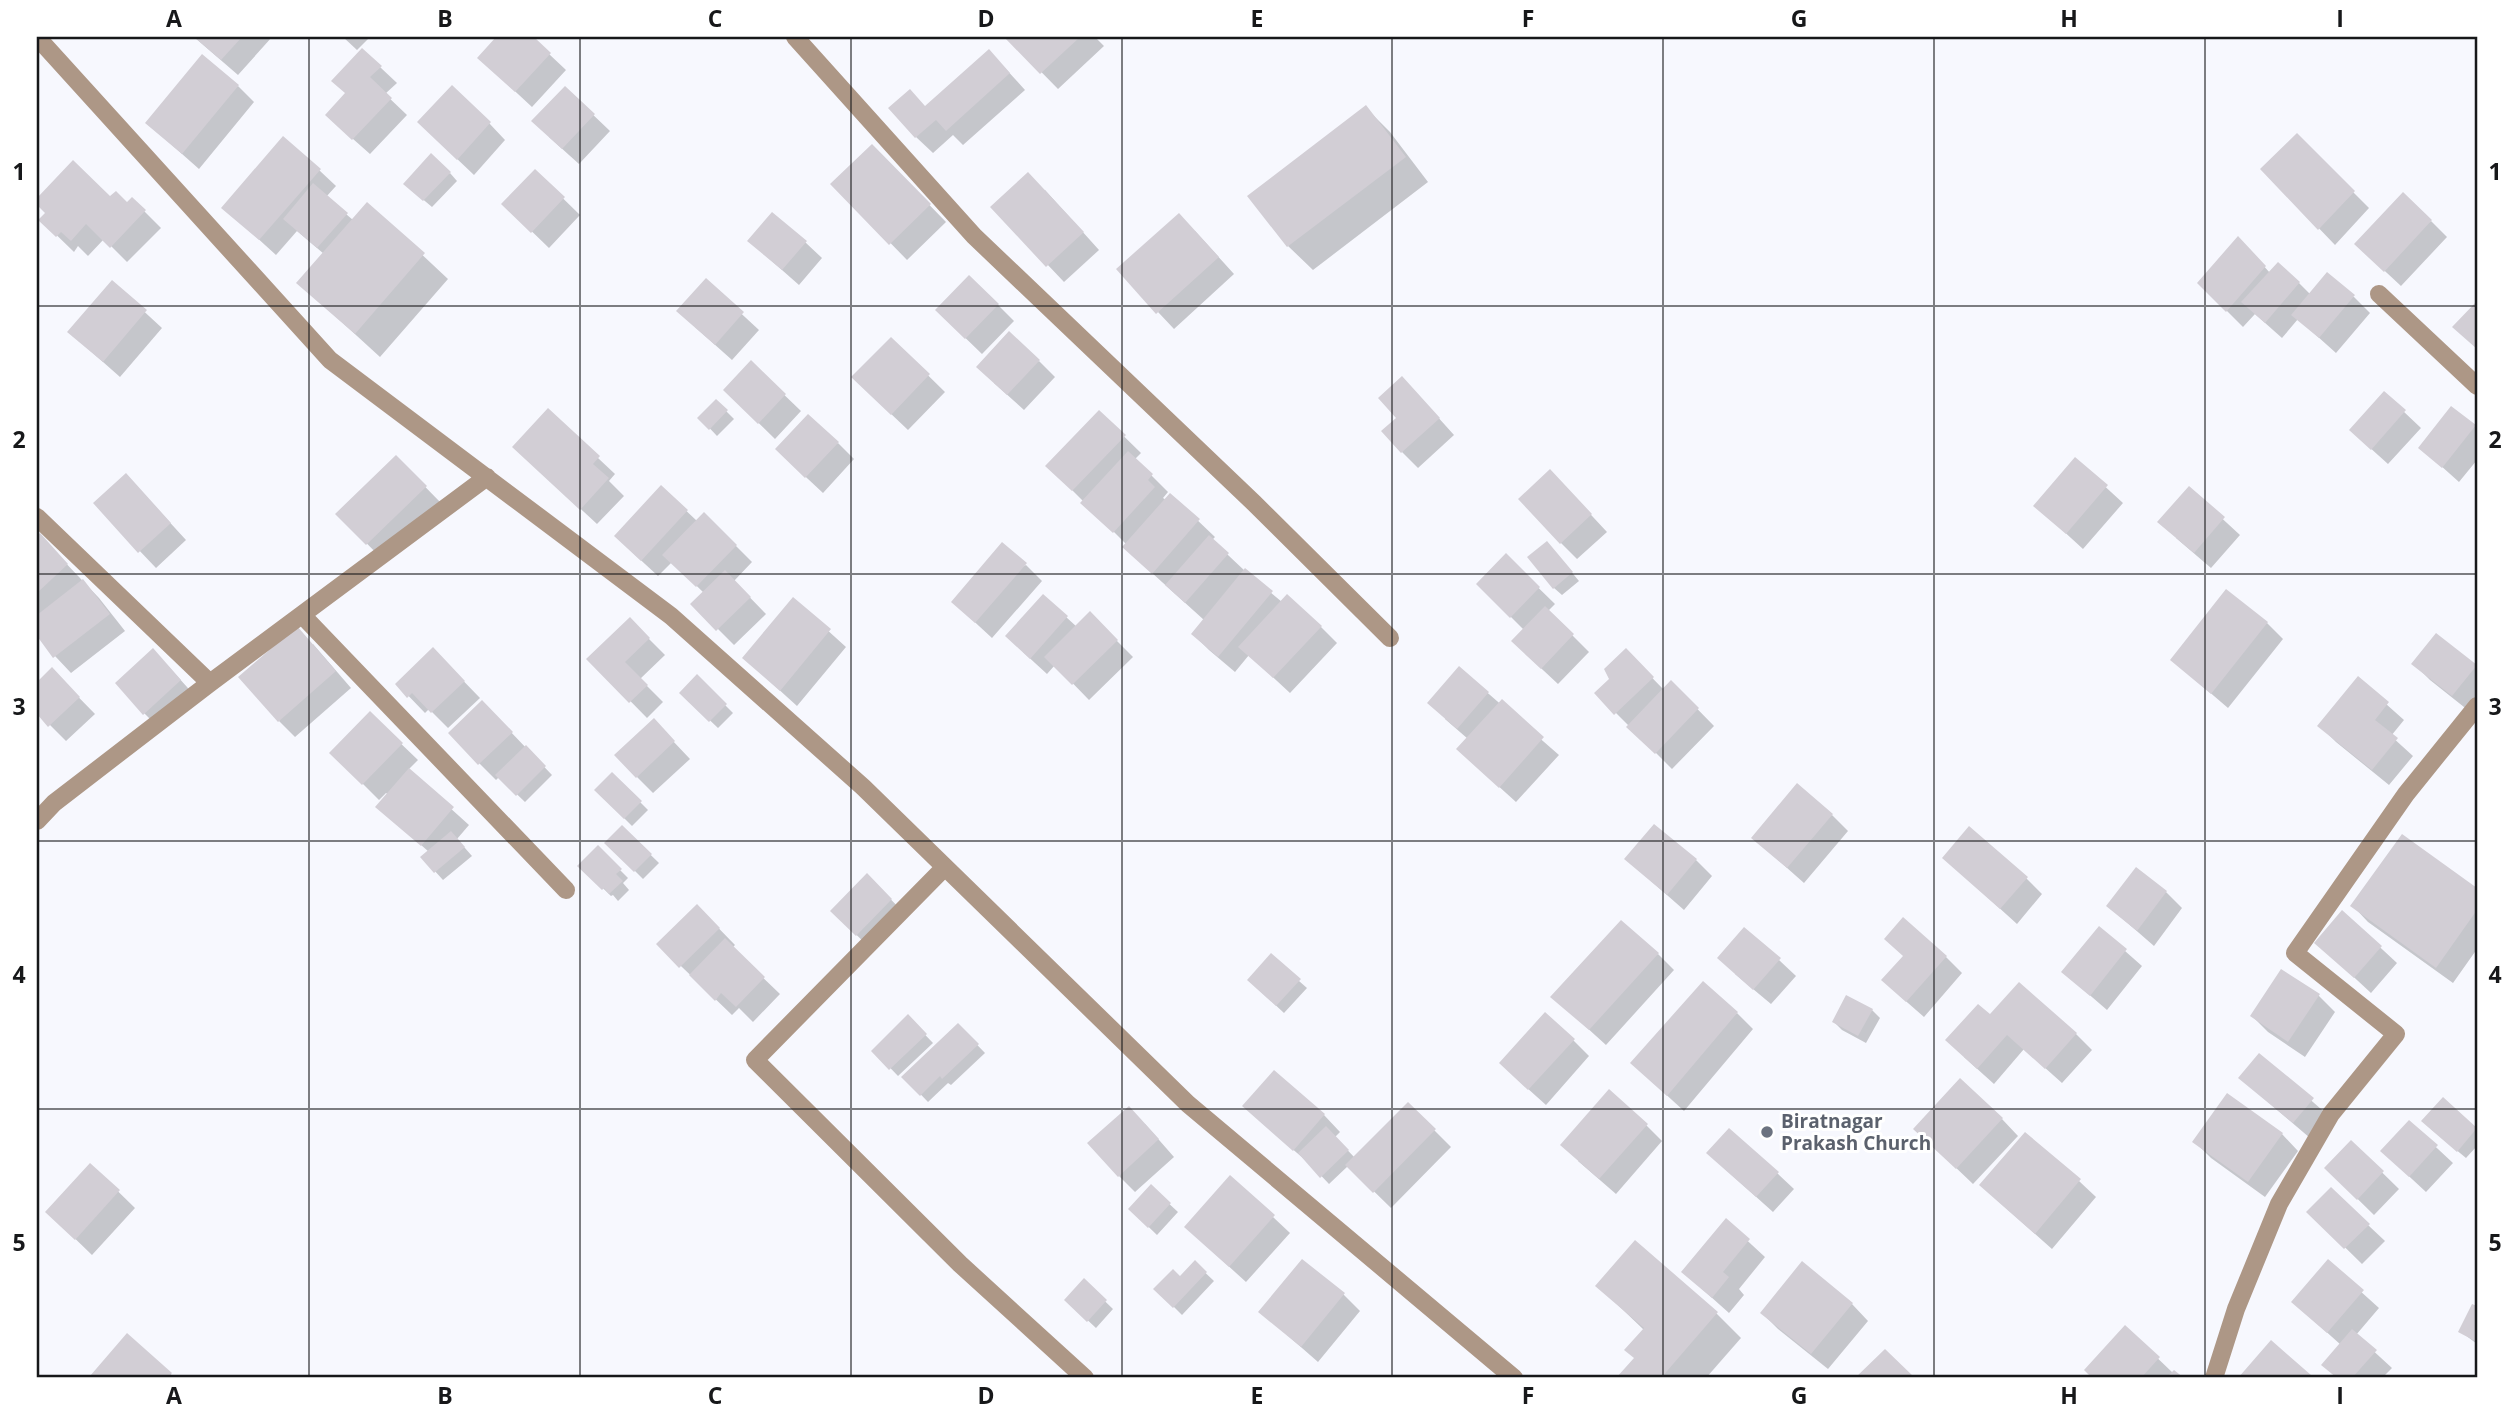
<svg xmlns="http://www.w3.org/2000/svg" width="2514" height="1415" viewBox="0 0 2514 1415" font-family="'Open Sans',sans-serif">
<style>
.shadow{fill:#0003}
.building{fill:#d2ced5}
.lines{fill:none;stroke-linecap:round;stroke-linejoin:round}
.minor{stroke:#ad9786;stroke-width:18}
.grid{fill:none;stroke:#17181a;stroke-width:2;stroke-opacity:0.55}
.worship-dot{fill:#6b7280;stroke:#fff;stroke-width:2.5}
.labels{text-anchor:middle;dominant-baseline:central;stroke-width:6;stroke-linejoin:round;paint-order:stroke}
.worship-label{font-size:19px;font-weight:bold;fill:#5b616d;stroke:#fff;text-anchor:start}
.neatline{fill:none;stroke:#17181a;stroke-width:2.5}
.grid-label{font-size:23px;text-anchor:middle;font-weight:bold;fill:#17181a}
</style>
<rect width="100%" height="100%" fill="#f7f8fe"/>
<!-- shadow -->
<path class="shadow" d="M194,37L206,38L272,37L238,75Z
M343,37H370L357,50Z
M498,37H531L566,70L532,107L479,58Z
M1007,37H1095L1104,46L1058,89Z
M380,67L397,83L385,94L407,115L370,154L344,131L347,94Z
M1005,68L1025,90L963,145L953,135L933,153L916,137L926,108Z
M238,86L254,102L199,169L147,123Z
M565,88L610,131L579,164L549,137Z
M1366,108L1390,132L1428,182L1313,270L1288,246Z
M489,123L505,140L474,175L435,138Z
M2297,136L2369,208L2335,245L2263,170Z
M872,146L946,222L907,260L833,184Z
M73,163L110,198L127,204L132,199L161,228L127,262L104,239L88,256L78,246L74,252L41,220L47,213L37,201Z
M319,170L336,186L326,197L353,220L368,204L448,279L380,357L299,283L324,254L297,231L276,255L224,208Z
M535,171L580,215L549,248L520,220Z
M450,173L457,181L432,207L413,191Z
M1045,190L1099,250L1064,282L993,207Z
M2431,221L2447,237L2401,286L2373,260Z
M1195,231L1234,274L1174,329L1158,312Z
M749,241L805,242L822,258L799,285Z
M2254,255L2270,273L2299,283L2311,295L2354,297L2370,313L2336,353L2298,319L2282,338L2255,314L2243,327L2199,283Z
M706,281L759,330L732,360L695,327Z
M112,282L162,328L120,377L69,332Z
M998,305L1014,321L982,354L953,326Z
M891,339L945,392L908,430L870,394Z
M1039,361L1055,377L1024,410L994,383Z
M751,363L801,411L775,439L725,390Z
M2384,393L2421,428L2388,464L2368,446Z
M1418,395L1454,435L1418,468L1402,452Z
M716,401L734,419L717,436L700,418Z
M1099,412L1141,453L1135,459L1168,492L1163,498L1166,500L1171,495L1215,537L1212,540L1245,571L1282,602L1321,627L1337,643L1290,693L1249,655L1235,672L1209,650L1193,634L1204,620L1141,563L1126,544L1064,482Z
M2475,426L2477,429V460L2459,482L2421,448Z
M838,443L854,459L823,493L793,465Z
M396,457L441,503L383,560L338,514Z
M598,458L615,474L609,481L624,496L597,524L531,463Z
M2075,459L2123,503L2083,549L2035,505Z
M661,487L697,521L704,514L752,562L734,581L766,614L734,645L693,604L704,593L672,562L658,576L632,552Z
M1566,488L1607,532L1577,559L1561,543Z
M2189,488L2240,535L2211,568L2176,538Z
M142,492L186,540L156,568L95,504Z
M40,536L99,598L125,631L71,673L55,656L37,633V539Z
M1554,551L1579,581L1562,595L1554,588Z
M1506,556L1555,604L1548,611L1589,652L1558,684L1529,657L1524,630L1478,584Z
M1026,565L1042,581L992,638L953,602Z
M1043,596L1077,627L1090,614L1133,657L1089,700L1055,665L1047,674L1023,652Z
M793,599L846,647L797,706L744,658Z
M630,620L665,655L640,679L663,702L647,718L589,659Z
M2267,623L2283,639L2228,708L2172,660Z
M2436,635L2477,668V701L2469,711L2430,680L2414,664Z
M313,644L351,688L295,737L279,721Z
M1626,651L1664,690L1671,682L1714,726L1672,769L1596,693L1611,679Z
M449,666L480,698L448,728L429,709L425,713L397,684Z
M169,667L196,697L160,729L144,713Z
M1459,668L1559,755L1516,802L1475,765L1468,739L1445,719Z
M52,670L95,714L66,741L37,712V684Z
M697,677L733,713L718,728L681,693Z
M2358,679L2404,720L2391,736L2413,756L2389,785L2336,742L2320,726Z
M482,702L552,775L525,802L499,777L496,780L450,734Z
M370,714L418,760L408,770L469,825L457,839L472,856L443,880L423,858L429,852L378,807L389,795L386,793L379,800L332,753Z
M654,721L690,759L653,793L637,777Z
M612,774L648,810L632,826L596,790Z
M1832,815L1848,831L1804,883L1753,838Z
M622,827L659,863L643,879L607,843Z
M2402,836L2477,890V949L2453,983L2368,922L2352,905Z
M598,848L628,878L623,883L629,890L618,901L613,895L611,896L580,866Z
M1944,858L2026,878L2042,894L2017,924Z
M1626,859L1696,860L1712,876L1684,910Z
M2136,869L2166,892L2182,908L2154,946L2108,906Z
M867,875L907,916L873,951L832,911Z
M697,906L735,945L732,948L780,994L753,1022L739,1008L732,1015L658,944Z
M2342,912L2397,963L2371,993L2317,943Z
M2099,928L2142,966L2107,1010L2063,972Z
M1658,954L1674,970L1606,1045L1553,997Z
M1904,957H1946L1962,973L1924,1017L1900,996Z
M1779,960L1796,976L1771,1004L1735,974Z
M1299,981L1307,988L1284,1013L1257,988Z
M2318,995L2335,1012L2305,1057L2268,1032L2252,1016Z
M1872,1010L1880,1018L1866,1043L1842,1030L1834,1022Z
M1737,1013L1753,1029L1684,1111L1649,1079Z
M1990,1016L2076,1034L2092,1050L2062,1083L2024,1049L1994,1084L1964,1057Z
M908,1017L933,1043L898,1076L874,1051Z
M958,1025L985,1053L951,1085L948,1083L928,1102L904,1077Z
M1573,1040L1589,1056L1546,1105L1517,1079Z
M2259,1055L2329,1116L2310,1138L2240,1078Z
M2227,1096L2282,1134L2298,1151L2265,1197L2211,1158L2195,1142Z
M2443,1100L2477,1130V1146L2466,1158L2431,1129Z
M1408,1104L1451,1147L1391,1208L1348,1166L1329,1184L1311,1165L1261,1122L1324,1115L1340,1132L1335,1137L1355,1158Z
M2002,1119L2018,1136L1973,1184L1932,1145Z
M2409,1122L2453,1163L2426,1192L2399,1167Z
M1145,1124L1174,1157L1135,1192L1119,1176Z
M1646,1125L1662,1141L1616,1194L1578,1161Z
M2351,1142L2399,1189L2374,1215L2326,1168Z
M91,1165L135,1208L92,1255L64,1228Z
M1725,1169L1777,1173L1794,1189L1773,1212Z
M2079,1181L2096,1197L2052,1249L1998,1201Z
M1151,1187L1178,1212L1157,1235L1130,1209Z
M2309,1212L2368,1225L2385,1241L2362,1264Z
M1273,1217L1290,1233L1246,1282L1203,1243Z
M1726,1221L1765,1257L1739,1289L1744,1295L1729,1313L1683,1272Z
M1635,1242L1717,1314L1741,1338L1706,1378H1618L1635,1358L1644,1330L1598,1286Z
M2328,1262L2379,1308L2356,1335L2392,1368L2382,1378H2337L2323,1365L2341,1345L2293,1302Z
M1195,1263L1214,1281L1182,1315L1156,1289L1181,1278Z
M1084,1281L1113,1309L1096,1328L1066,1300Z
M1343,1294L1360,1311L1318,1362L1261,1312Z
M1852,1304L1868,1321L1828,1369L1778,1329L1762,1313Z
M2473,1306L2477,1308V1344L2460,1331Z
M2125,1327L2173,1373L2181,1378H2094L2086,1370Z
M128,1336L175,1378H95L92,1376Z
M1885,1351L1912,1378H1858Z"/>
<!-- building -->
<path class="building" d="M194,37H242L221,60Z
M496,37H534L551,53L515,92L477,58Z
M1004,37H1080L1040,74Z
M362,48L382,66L370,77L392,98L352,140L325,115L345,93L331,81Z
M989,49L1010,73L946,131L936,120L915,138L888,108L910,89L925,106Z
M202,54L239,85L182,154L145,123Z
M452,85L491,122L457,160L417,122Z
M565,86L595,114L562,149L531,121Z
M1366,105L1406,157L1287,247L1247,196Z
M2297,133L2355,191L2318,230L2260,169Z
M283,136L321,169L259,240L221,208Z
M872,144L931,204L889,245L830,184Z
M431,153L451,172L423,201L403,184Z
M73,160L110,196L116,191L127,202L132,197L146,210L110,248L86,224L71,241L61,232L56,237L38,220L45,213L37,205V198Z
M535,169L565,197L531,233L501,204Z
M1028,172L1084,232L1046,267L990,207Z
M313,183L348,213L317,248L283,219Z
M2403,192L2432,220L2384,272L2354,244Z
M367,202L425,253L355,334L296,283Z
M772,212L807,241L782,270L747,241Z
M1179,213L1219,257L1156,314L1116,269Z
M2238,236L2266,266L2226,312L2197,283Z
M2278,262L2300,282L2265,323L2241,302Z
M2327,272L2355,295L2319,338L2291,315Z
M969,275L999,304L965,339L935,310Z
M706,278L744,312L715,345L676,311Z
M112,280L147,310L103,362L67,332Z
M2477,301V349L2452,327Z
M1009,331L1040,360L1007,395L976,367Z
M891,337L930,374L891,415L851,377Z
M751,360L786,394L758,424L723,390Z
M1402,376L1440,418L1401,453L1381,431L1396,418L1378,398Z
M2384,391L2406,410L2371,450L2349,430Z
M716,399L728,410L709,430L697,418Z
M2451,406L2476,425L2442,468L2418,448Z
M548,408L600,456L593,464L609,478L580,510L512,447Z
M1099,410L1126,435L1072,491L1045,466Z
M808,414L839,442L805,478L775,449Z
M1128,451L1153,474L1148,480L1155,487L1113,533L1080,503Z
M396,455L427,486L366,545L335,514Z
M2075,457L2108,485L2066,534L2033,506Z
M1550,469L1592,514L1560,544L1518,499Z
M126,473L171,523L138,553L93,503Z
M661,485L688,510L641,561L614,536Z
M2189,486L2225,517L2194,553L2157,522Z
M1170,493L1200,519L1152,574L1122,547Z
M704,512L737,545L696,587L662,555Z
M40,533L68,564L37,593V536Z
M1209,535L1229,553L1185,603L1165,585Z
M1547,541L1573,572L1553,589L1527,557Z
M1002,542L1027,563L975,623L951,602Z
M1506,553L1540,587L1510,618L1476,584Z
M1245,568L1273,591L1218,657L1191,634Z
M725,570L751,597L716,631L690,604Z
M83,579L110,614L53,658L37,636V615Z
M2226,589L2268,622L2211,694L2170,660Z
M1043,594L1068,616L1030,659L1005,636Z
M1287,594L1322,626L1273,678L1238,647Z
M793,597L831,629L780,691L742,658Z
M1545,606L1574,634L1541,669L1511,641Z
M1090,611L1118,640L1072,685L1044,657Z
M630,617L650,638L625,662L648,685L629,703L586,659Z
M297,626L336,671L278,722L238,677Z
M2436,633L2477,665L2452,696L2411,664Z
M433,647L465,681L431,713L412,693L407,698L395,684Z
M153,648L181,680L143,715L115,683Z
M1626,648L1654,677L1614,715L1594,693L1609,679L1604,669Z
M1459,666L1489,692L1457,729L1427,703Z
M52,667L80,697L48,727L37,714V682Z
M697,674L727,704L709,722L679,693Z
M2358,676L2389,702L2375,720L2398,738L2372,770L2317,726Z
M1671,680L1699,708L1655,754L1626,727Z
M1502,699L1544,737L1499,788L1456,749Z
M482,700L513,732L478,765L448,733Z
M370,711L403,743L362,785L329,753Z
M654,718L675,741L636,778L614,755Z
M526,745L546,766L516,796L495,775Z
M409,768L454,807L421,846L375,807Z
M612,772L642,801L624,819L594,790Z
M1797,783L1833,814L1787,868L1751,838Z
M1654,824L1697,859L1667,895L1624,859Z
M622,825L652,854L634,872L604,843Z
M1969,826L2028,877L2000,909L1942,858Z
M451,831L465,847L434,873L420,857Z
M2402,834L2477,888V910L2436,968L2350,906Z
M598,845L622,869L616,874L623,881L609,894L604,888L602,890L577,866Z
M2136,867L2167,891L2137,931L2106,906Z
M867,873L892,899L856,936L830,911Z
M697,904L720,928L679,968L656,944Z
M2342,910L2382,946L2354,978L2314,943Z
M1903,917L1947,956L1906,1002L1881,980L1903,956L1884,939Z
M1621,920L1659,953L1589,1030L1550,997Z
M2099,926L2127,949L2090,996L2061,972Z
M1744,927L1781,958L1753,990L1717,958Z
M725,938L765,977L736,1007L721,993L715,1001L689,975Z
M1271,953L1301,979L1276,1006L1247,980Z
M2281,969L2320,994L2288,1042L2250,1016Z
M1703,981L1738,1012L1667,1096L1630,1063Z
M2019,982L2077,1033L2045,1069L2007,1035L1977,1069L1945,1040L1978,1004L1990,1014Z
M1846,995L1873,1009L1858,1036L1832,1022Z
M1545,1012L1575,1039L1528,1090L1499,1063Z
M908,1014L927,1034L889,1070L871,1051Z
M958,1023L979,1044L942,1079L940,1076L920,1096L901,1077Z
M2259,1053L2314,1098L2293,1123L2238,1078Z
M1274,1070L1325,1114L1293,1151L1242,1106Z
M1960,1078L2003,1118L1956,1169L1913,1129Z
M1609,1089L1648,1124L1599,1179L1560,1145Z
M2227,1093L2283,1133L2248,1182L2192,1142Z
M2443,1097L2477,1128L2457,1152L2421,1121Z
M1408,1102L1436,1129L1373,1193L1345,1165Z
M1129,1106L1159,1139L1118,1177L1087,1143Z
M2409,1120L2438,1145L2409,1177L2380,1151Z
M1326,1126L1349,1150L1320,1178L1298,1153Z
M1729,1128L1779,1172L1756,1197L1706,1153Z
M2025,1132L2081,1179L2035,1234L1979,1185Z
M2351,1140L2384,1171L2357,1200L2324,1168Z
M90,1163L120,1190L75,1240L45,1212Z
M1230,1175L1275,1215L1229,1267L1184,1227Z
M1151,1184L1171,1203L1148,1228L1128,1209Z
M2331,1187L2370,1224L2344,1249L2306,1212Z
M1726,1218L1750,1239L1723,1272L1729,1277L1712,1298L1681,1272Z
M1635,1240L1718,1312L1661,1378H1616L1634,1358L1624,1350L1644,1328L1595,1286Z
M1302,1259L1345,1293L1301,1347L1258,1312Z
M2328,1259L2364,1290L2327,1333L2291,1302Z
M1195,1260L1207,1272L1173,1308L1153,1289L1173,1269L1180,1276Z
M1802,1261L1853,1303L1811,1354L1760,1313Z
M1084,1278L1107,1300L1087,1322L1064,1300Z
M2472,1304L2477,1306V1342L2458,1332Z
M2125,1325L2160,1357L2141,1378H2092L2084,1370Z
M2352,1329L2377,1350L2352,1378H2337L2321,1365Z
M127,1333L172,1373L167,1378H93L90,1376Z
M2271,1340L2311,1375L2307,1378H2238Z
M1885,1349L1913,1376L1855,1378Z
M2174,1370L2184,1378H2166Z"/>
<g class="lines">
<!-- minor -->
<path class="minor" d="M37,37L330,360L671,616L863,787L1188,1104L1514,1378
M795,37L974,236L1254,503L1390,638
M2379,294L2477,386
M37,517L210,683
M303,616L566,890
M37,821L54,803L210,683L487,477
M945,867L755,1060L960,1264L1085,1378
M2214,1378L2236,1309L2279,1204L2331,1114L2396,1034L2295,953L2406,794L2477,706"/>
</g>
<!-- grid -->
<path class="grid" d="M309,37V1378M580,37V1378M851,37V1378M1122,37V1378M1392,37V1378M1663,37V1378M1934,37V1378M2205,37V1378M37,306H2477M37,574H2477M37,841H2477M37,1109H2477"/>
<!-- markers -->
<circle class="worship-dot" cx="1767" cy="1132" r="7"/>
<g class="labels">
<!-- worship labels -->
<g class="worship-label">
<text x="1781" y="1121">Biratnagar<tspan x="1781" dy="22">Prakash Church</tspan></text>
</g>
</g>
<!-- border -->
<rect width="2514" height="1415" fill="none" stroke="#ffffff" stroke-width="77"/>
<rect x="38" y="38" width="2438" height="1338" class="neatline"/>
<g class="grid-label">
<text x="174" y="27">A</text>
<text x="445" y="27">B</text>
<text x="715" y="27">C</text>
<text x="986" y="27">D</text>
<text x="1257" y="27">E</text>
<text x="1528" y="27">F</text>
<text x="1799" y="27">G</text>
<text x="2069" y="27">H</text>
<text x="2340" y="27">I</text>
<text x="19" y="180">1</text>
<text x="2495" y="180">1</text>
<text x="19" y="448">2</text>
<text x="2495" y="448">2</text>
<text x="19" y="715">3</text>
<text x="2495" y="715">3</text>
<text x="19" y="983">4</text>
<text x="2495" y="983">4</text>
<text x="19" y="1251">5</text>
<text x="2495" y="1251">5</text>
<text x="174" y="1404">A</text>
<text x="445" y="1404">B</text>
<text x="715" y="1404">C</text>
<text x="986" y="1404">D</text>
<text x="1257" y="1404">E</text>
<text x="1528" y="1404">F</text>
<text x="1799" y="1404">G</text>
<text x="2069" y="1404">H</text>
<text x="2340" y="1404">I</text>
</g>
</svg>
